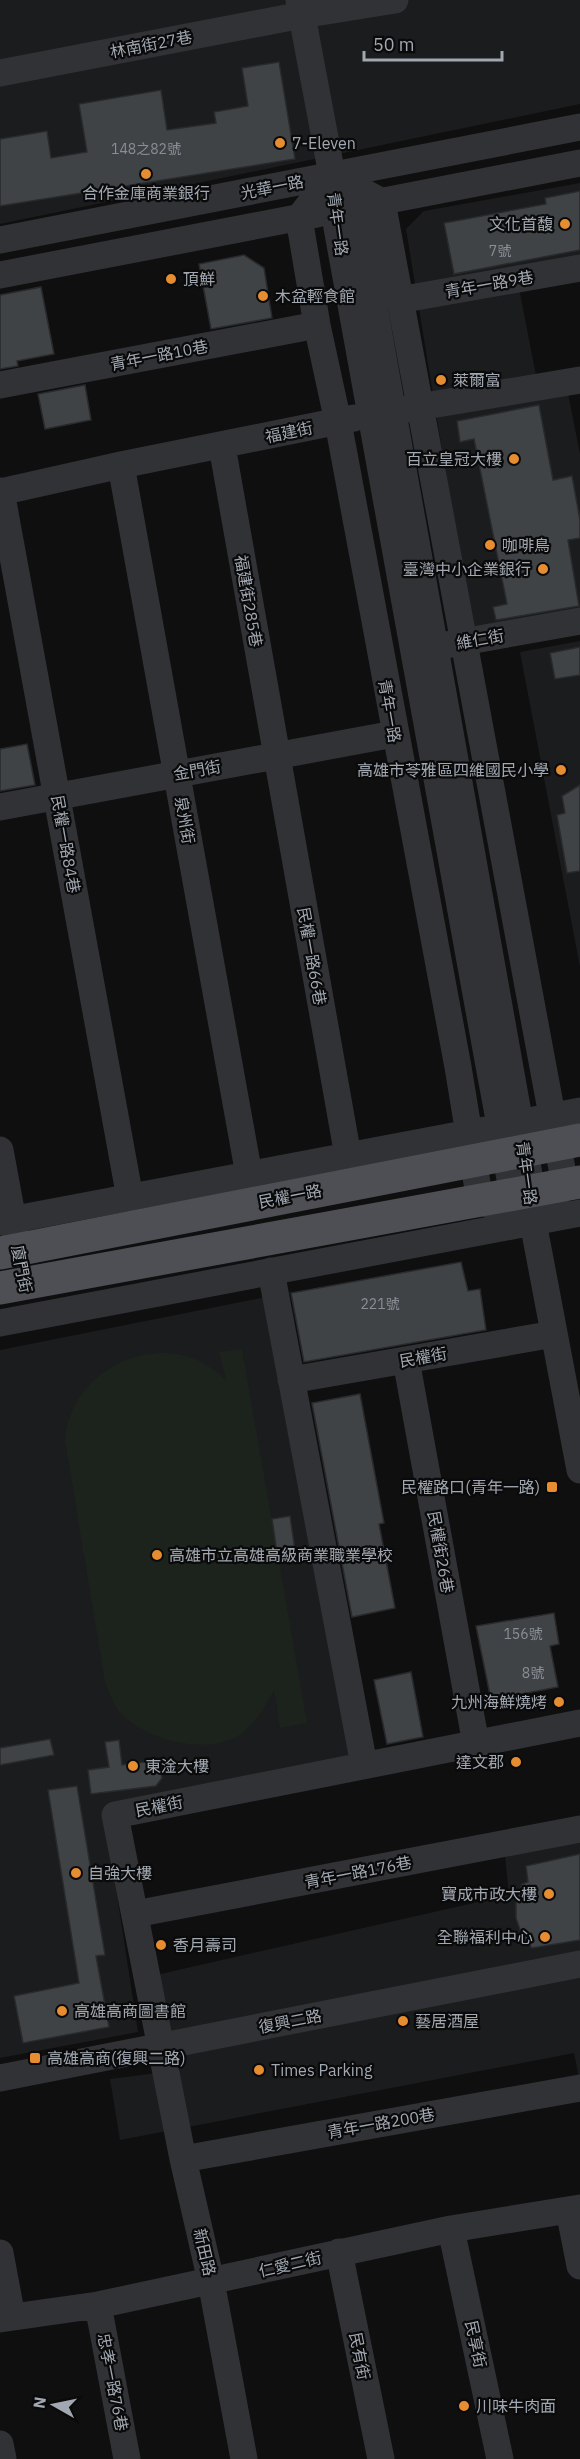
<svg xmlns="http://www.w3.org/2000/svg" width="580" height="2459" viewBox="0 0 580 2459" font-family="'IBM Plex Sans','Noto Sans TC',sans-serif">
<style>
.built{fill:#1b1c1d}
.green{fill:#1c231c}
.building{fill:#404346;stroke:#292a2c;stroke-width:1.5}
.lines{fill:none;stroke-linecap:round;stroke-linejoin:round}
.minor{stroke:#313235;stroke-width:27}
.major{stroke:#4d4f54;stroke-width:33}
.poi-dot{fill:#e68c31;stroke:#0a0a0b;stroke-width:2}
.labels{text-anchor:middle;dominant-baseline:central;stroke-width:4.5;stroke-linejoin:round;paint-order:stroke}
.number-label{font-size:14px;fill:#898f96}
.street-label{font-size:16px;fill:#a1a8b1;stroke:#0a0a0b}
.poi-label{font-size:16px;fill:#a1a8b1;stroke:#0a0a0b;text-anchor:start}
</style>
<rect width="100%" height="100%" fill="#0f0f10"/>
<!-- built -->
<path class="built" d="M0,0H580V104L0,224Z
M580,183V274L518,283L540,396L568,393L580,454V614L471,627L406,229L424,211Z
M580,641V967L520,652Z
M266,1297L353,1761L104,1810L138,2032L0,2058V1350Z
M580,1842V2083L574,2053L120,2140L110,2079L180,2070L156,1975L509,1895L505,1856Z"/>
<!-- green -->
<path class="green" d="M242,1349L307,1723L280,1728L274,1690C266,1706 256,1723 241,1734C208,1757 143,1740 119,1711C113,1704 109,1691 105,1682L65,1440C71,1362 174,1322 227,1382L219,1352Z"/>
<!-- building -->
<path class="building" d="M279,62L295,159L0,206V139L47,131L51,158L87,152L79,104L161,90L167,130L216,123L214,112L248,106L242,68Z
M580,191V250L454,274L444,223L546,204L545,198Z
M244,255L264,268L272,318L211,329L199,264Z
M41,287L54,354L17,361L18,366L0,369V295Z
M85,385L91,420L45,429L38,394Z
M539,405L553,480L572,476L580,520V538L568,540L579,606L496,620L493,607L507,604L474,439L460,442L457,421Z
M580,647V675L555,679L550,653Z
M27,744L35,785L0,791V749Z
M580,785V871L567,873L557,815L565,813L562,796Z
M461,1262L468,1291L480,1289L486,1330L304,1362L291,1293Z
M360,1394L384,1523L379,1524L395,1608L352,1617L312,1403Z
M290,1516L296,1557L278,1560L272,1519Z
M554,1613L559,1644L550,1646L558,1687L491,1700L476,1626Z
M411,1672L423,1737L387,1744L374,1680Z
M50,1739L54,1755L0,1765V1748Z
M119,1740L122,1765L152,1761L160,1768L162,1778L156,1786L91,1794L88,1770L109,1767L105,1742Z
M77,1786L105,1955L96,1956L109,2027L23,2043L14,1996L79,1983L48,1790Z
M580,1854V1940L532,1948L522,1936L516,1918V1903L522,1884L528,1882L526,1866Z"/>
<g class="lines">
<!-- minor -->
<path class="minor" d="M299,0L332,175L334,211L488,1060L513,1195L524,1209
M0,73L302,15L395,0
M332,175L356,206L532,1191L533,1222L580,1470
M332,175L299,218L317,325L338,422L458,1067L480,1201L498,1208
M341,180L382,202L565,1185L552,1200
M363,205L580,163
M0,240L580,127
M0,275L317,214
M399,300L580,268
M0,385L317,325
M401,410L580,380
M222,446L348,1156
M121,465L249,1175
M1,491L130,1198
M0,492L121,465L354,418
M446,645L580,621
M0,807L394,734
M534,1120L580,1111
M0,1150L16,1237
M0,1222L485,1130
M271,1271L364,1765
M0,1323L580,1213
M406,1360L476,1744
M291,1380L554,1334
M135,1914L580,1829
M0,2078L580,1964
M183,2159L580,2088
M569,2210L580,2266
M451,2229L500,2459
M339,2252L381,2459
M0,2253L12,2317
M98,2305L127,2459
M0,2319L98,2305L451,2229L580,2208
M0,2444L3,2459
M244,2459L211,2281L183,2159L115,1815L580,1723"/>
<!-- major -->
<path class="major" d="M0,1253L580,1140
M0,1288L580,1182"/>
</g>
<!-- markers -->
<g class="poi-dot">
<circle cx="280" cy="143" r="6"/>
<circle cx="146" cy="174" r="6"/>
<circle cx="565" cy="224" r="6"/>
<circle cx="171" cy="279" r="6"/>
<circle cx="263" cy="296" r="6"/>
<circle cx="441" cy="380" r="6"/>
<circle cx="514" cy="459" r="6"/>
<circle cx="490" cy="545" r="6"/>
<circle cx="543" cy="569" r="6"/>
<circle cx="561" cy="770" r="6"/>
<rect x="546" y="1481" width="12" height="12" rx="3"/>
<circle cx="157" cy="1555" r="6"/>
<circle cx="559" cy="1702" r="6"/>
<circle cx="516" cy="1762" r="6"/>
<circle cx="133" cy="1766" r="6"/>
<circle cx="76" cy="1873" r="6"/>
<circle cx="549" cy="1894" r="6"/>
<circle cx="545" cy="1937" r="6"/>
<circle cx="161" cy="1945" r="6"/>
<circle cx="62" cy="2011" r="6"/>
<circle cx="403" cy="2021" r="6"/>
<rect x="29" y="2052" width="12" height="12" rx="3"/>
<circle cx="259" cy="2070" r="6"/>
<circle cx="464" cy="2406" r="6"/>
</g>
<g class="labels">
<!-- number labels -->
<g class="number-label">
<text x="146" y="149">148之82號</text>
<text x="500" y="251">7號</text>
<text x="380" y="1304">221號</text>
<text x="523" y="1634">156號</text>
<text x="533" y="1673">8號</text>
</g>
<!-- street labels -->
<g class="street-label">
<text transform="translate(151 44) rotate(-11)">林南街27巷</text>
<text transform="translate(272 187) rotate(-11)">光華一路</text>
<text transform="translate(338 224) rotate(82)">青年一路</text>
<text transform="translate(489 284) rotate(-10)">青年一路9巷</text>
<text transform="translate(159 355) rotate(-11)">青年一路10巷</text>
<text transform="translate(289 432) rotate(-12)">福建街</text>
<text transform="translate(249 601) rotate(80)">福建街285巷</text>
<text transform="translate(480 639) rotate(-10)">維仁街</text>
<text transform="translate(390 711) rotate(80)">青年一路</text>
<text transform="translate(197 770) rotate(-10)">金門街</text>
<text transform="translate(185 820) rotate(80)">泉州街</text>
<text transform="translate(66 844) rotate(80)">民權一路84巷</text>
<text transform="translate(312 956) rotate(80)">民權一路66巷</text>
<text transform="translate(527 1173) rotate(82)">青年一路</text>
<text transform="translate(290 1196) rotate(-11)">民權一路</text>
<text transform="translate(22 1269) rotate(79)">廈門街</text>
<text transform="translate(423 1357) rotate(-10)">民權街</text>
<text transform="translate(441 1552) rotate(80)">民權街26巷</text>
<text transform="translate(159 1806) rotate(-11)">民權街</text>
<text transform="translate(358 1872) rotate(-11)">青年一路176巷</text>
<text transform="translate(290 2021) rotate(-11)">復興二路</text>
<text transform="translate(381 2123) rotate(-10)">青年一路200巷</text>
<text transform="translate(205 2252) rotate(77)">新田路</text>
<text transform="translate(290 2264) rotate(-13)">仁愛二街</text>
<text transform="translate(476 2344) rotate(78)">民享街</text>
<text transform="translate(360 2356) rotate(79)">民有街</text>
<text transform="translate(113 2382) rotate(79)">忠孝一路76巷</text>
</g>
<!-- poi labels -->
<g class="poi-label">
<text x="292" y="143">7-Eleven</text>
<text x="146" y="193" text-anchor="middle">合作金庫商業銀行</text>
<text x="553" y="224" text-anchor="end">文化首馥</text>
<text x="183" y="279">頂鮮</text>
<text x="275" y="296">木盆輕食館</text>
<text x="453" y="380">萊爾富</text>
<text x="502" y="459" text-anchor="end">百立皇冠大樓</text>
<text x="502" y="545">咖啡鳥</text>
<text x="531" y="569" text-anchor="end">臺灣中小企業銀行</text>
<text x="549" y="770" text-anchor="end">高雄市苓雅區四維國民小學</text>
<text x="540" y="1487" text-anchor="end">民權路口(青年一路)</text>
<text x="169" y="1555">高雄市立高雄高級商業職業學校</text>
<text x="547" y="1702" text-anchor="end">九州海鮮燒烤</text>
<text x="504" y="1762" text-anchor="end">達文郡</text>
<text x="145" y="1766">東淦大樓</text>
<text x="88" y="1873">自強大樓</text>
<text x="537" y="1894" text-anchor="end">寶成市政大樓</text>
<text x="533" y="1937" text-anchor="end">全聯福利中心</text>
<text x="173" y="1945">香月壽司</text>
<text x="74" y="2011">高雄高商圖書館</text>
<text x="415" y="2021">藝居酒屋</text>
<text x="47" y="2058">高雄高商(復興二路)</text>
<text x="271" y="2070">Times Parking</text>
<text x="476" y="2406">川味牛肉面</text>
</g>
</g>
<!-- north arrow -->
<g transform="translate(54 2405) rotate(279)" stroke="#0a0a0b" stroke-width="4.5" paint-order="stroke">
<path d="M0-4.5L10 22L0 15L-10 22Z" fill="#a1a8b1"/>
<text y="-9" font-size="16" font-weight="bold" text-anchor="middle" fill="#a1a8b1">N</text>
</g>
<!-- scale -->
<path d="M364 51v9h138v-9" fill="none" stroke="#a1a8b1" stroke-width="3"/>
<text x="373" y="51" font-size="18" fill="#a1a8b1" stroke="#0a0a0b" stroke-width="4.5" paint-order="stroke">50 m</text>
</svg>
